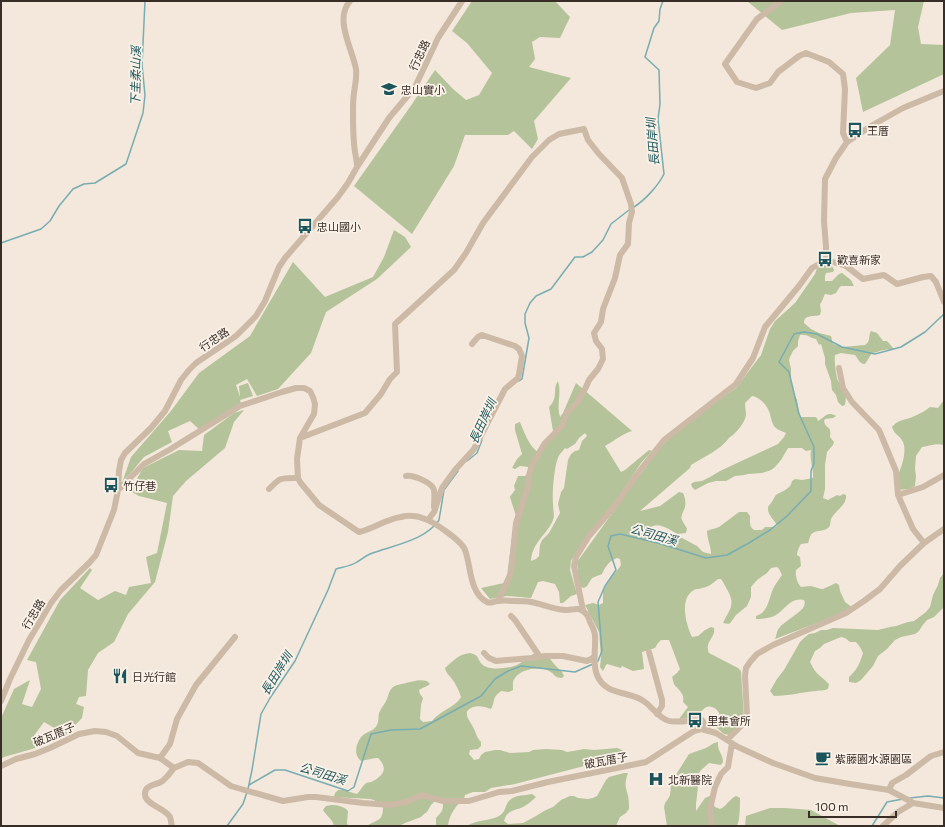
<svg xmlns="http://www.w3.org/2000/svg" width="945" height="827" viewBox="0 0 945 827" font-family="Commissioner,'Noto Sans TC',sans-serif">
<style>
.green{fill:#b4c39a;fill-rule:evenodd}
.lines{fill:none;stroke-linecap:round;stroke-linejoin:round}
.stream{stroke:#78adb2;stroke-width:1.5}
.minor{stroke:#ccb9a6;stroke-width:6}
.labels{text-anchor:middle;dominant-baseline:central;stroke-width:3.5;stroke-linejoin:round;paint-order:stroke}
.street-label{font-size:11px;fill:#382d27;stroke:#faf2e8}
.poi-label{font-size:11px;fill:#382d27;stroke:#faf2e8;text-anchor:start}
.water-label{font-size:12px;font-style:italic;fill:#1b555b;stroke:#faf2e8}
</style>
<rect width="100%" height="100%" fill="#f3e8db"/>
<!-- green -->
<path class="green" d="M472,1H555L570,17L560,38L540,37L532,42L535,59L529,67L571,78L534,121L538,139L532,149L514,131L508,135H465L454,166L412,234L354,186L410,107L435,70L453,89L466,100L479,95L492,73L467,43L452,31Z
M747,1H924L918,27L921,44L944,45V74L863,112L856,78L890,45L895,10L851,13L782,30Z
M394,230L405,237L411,247L377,279L326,312L311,353L278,389L257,396L247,379L236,385L240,397L239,386L248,383L253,396L240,400L241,403L199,429L190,421L168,431L172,442L144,457L130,474L123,480L131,457L171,411L199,373L250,336L293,262L325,297L373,277L384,257Z
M823,263C828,263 832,264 834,270L833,272L826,273L825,276V281H832L839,274L842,273L851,280L854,286H841L839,288L836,293L831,295L825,294C823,297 823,301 820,304L821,311L820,315C814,317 804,314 804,323L811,329L819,333L831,336L833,344L842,347L865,345C871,341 868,336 871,331L877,333L883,341H887L894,349C890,350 888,349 884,350C880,350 877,353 872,353L865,364C859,364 858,358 855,355L841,353L835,355C834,359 836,376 838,381C840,384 842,386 844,389C846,393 846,401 845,405L842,406L838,402L836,395L832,390L831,381L825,364V358L821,344L819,345L816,339C809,338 808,334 800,335L798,341V346L793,351L790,357L789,360L791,369V380L794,394L797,400L799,412L801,417H815L817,418L818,421C826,417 826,411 836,416L833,418L825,419L824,421C826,430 832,425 830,437L834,442L833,445L827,452L825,465V489L823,498L828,500L837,495L840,496L843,494L846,495C847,506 835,510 831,519C830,522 831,525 829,527C824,533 813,528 810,537C809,539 809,541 808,543L801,544C799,547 797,551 797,555L800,557L801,566L796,570C795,575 797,583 801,587L811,586L821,589H823L836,583L839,585L840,591L845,602L853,608L843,613L775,639C777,635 776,631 780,627C784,622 803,611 804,606C805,603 805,602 804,600C790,597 786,609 776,615C771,618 762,619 756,619V616C768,613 769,598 773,589C775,584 779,580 782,575L779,569L777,567L771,568L767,573L757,580L751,587V597L747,606L736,615L731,622L729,624L723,623C729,610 735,606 729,593C726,588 724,583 721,579H718C713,583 709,587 702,588C701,589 697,589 696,589C678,596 686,625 692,637L698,636L705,630L711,627L714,628C716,638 704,641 709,653L738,668L741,671L744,719L729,735L724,734L716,727C720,721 722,715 716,709C713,707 710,706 707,707C703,708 700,714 697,717L679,719L688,707L683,702C685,693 678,690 674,684C673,682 673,679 672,677L677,673L680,669L669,640H661L658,643L655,648L642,652L644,669L633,671L622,666L621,668L607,664L606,665L603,671L600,667L601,657L599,632L585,605L593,603L599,605L603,603V591L611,578L619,568L621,565L620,559L617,558C609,561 605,567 602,574L592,578L587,586L584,588L580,587L579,584L577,562L634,483L662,446L681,427L736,388L761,355L770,329L775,321L795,303L815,274L817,268ZM752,396C760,397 768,406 770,414C771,418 772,423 774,426C777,430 782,431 786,433L784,437L778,444L720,471L710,477L702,481L694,482L691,484L692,487L695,490L708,483L716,481H726L735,476L744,475L748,474L762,473L771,470L775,467L781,460L788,448H802L806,451L811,450C809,459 814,469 813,478L802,480L795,479L792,481C791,489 782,491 776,495C774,497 773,501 771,503C769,506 768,505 768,509C768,516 775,520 777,526L773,527H765L762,530H754C749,526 750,522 750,516L747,512H739L719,527C714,529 711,529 707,531C707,539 711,546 711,554L703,552L697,546L682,538L670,537L663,534H651L647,531C656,519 668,529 677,534L686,533L687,529C686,526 683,523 682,520C680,516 684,511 685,507C686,502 685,497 683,493L679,492L660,506L640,511L690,468L691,465C704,457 720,450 729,438C730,437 733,435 734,434C739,429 745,422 746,415C746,411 745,407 745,403Z
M558,381C562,394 556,404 560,417L563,413L576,383L632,431C622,434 614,441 605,446L621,472L625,470L649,450L652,451L641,463L617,499L583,541L571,561L570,570L577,594L571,596L563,603H560L559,592L555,584L543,581L538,582L531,598L507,596L490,599L481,588L504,583L507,576L513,529L516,516L510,497L509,498L515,490L514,486L518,476H525L528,473V467L520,466L515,469L512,468L517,459L522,454L515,430V424L520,422C524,432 529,446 538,452L553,431L549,407C559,397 552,390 558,381ZM585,433L587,436L582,441L579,450L575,451L571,454L568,460L564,488L561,492L558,504L560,513L549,533L542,540L540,545L539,556L536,559L531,561C532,542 547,535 553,520C555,515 553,510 553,504C552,494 554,467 558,458C559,454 563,451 565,448L567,449L575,444L579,438Z
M944,400V445C936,443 930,446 922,447L916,456L915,469L916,476L915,486L909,489L897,490L894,484C899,474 908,453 903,442C900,435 895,436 892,427C897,421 902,420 910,418C917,415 924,412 930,407L938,408Z
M244,410L234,422L225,448L186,481L173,496L168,532L155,582L128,614L114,642L98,653L88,670L86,696L79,697L76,704L84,707L82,718L66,735L44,722L33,737L39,747L4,757L1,759V718L14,689L30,680L22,704L32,707L41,689L36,662L27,660L60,600L90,568L92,570L80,588L98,600L115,591L126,595L129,587L151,583L146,557L157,553L167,503L139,496L130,491L143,468L179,450L202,451L204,435L234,413Z
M944,573V607L934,617L927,620L922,626L919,631L915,634L901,637L895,640L887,649L878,656L873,666L861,680L856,683L849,682V677C857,670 860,663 863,653L860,647L856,642H850L845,638L841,637L824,644L820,648L815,651L810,662C816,675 820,675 829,684L828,689C824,691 820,690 816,691C802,692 789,696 774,696L770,691L777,679L784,670L800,642L804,638L809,634L815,633L821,630H827L833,628L878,630L890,627L896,626L908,622L914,621L926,612L930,607L933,595L938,585L940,578Z
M470,653C480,655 477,660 483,665C490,671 510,668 517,665C523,662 529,656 535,653L547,656L551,660L554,664L562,672L564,676L562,678C554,678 555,674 549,671C539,666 521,669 515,678C512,681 513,686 513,690L509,692L501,691C491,699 496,700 491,709C483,706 474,704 467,711C466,718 470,721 473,727C476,732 476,737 481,742V746L478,749L470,750L469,754L474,760L479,759L481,755L485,752L495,750H500L510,753L529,752L533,750L546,749L562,750L567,752L573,751L584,749L594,750L617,748L622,750L626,754L623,757L615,758L515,784L491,788L485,792H473L465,795L464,799C456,805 449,815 448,826H436V818C441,812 443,812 443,804L438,801L434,802L431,805L427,812L424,814L421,817L405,823L399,826H367C377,819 383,822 383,807L374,800L370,799L334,797L335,793L338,790H343L357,794C360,791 362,787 365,784C368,782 367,783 371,782C383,776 389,769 378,758C372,758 367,760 361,761C353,755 356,743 362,736C367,731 373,732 377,725C379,721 378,717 379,713C381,708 385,704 387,699C388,696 389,691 392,688C395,685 402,684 406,683C414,681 419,679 427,681L430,684C427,687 423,687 419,690L420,694L423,698L421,705L420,719L423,722L432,721C440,710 455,708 461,697C459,691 456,684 452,679C449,675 446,673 445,668C453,661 459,654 470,653Z
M718,742C717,751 723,754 723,762L721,765L709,763L700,771L697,780L698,787L696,804V811L705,798L710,796L715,807L720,809C727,806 729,799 736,796L740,798C740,806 740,820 737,826H667L664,807L665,803L668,799L670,795L671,786L677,773L689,754L706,748L714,743Z
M624,773H628C625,781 625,785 627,792C629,798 629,804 629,809L626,813L620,817L616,826H512L502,825L499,826H467C476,820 488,821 497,817C507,813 504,805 510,800C517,794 524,796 532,794L536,797C532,801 528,804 523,807C514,811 507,810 504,821L508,824L523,823L536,816L544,811L553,807L561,800L570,796H574L578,798L588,799L593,798L597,796L606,780L609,777Z
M331,805C337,805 344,806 348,811L347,823L348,826H334C332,818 327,817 323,810L326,806Z
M770,808H785L811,810L840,826H745L746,816Z"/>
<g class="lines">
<!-- stream -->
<path class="stream" d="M634,207C645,200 658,186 664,174L658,119L660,104L659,70L645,57L654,28L659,21L660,9L663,1
M1,243L41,229L50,221L59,206L73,189L84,184L95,183L126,164L143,113L145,95L142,65L145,1
M519,381L522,379L529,338L525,323V314L530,303L536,296L551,289L575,257H583L592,252L603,240L611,224L629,210
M467,461L477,453L482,440
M437,523L439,520L444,490L458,471
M596,662L598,661L602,651L598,602L605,586L616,570L608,546L611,536L620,534L658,543L706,558L727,555L749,543L770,530L787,516L811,491V471L814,463V447L799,414L789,372L779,362L794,334L804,332L817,334L842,347L875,354L901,347L925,332L944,314
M249,785L275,770H285L348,791L354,787L371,734L391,730L420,729L481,696L495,679L508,671L521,666L575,672L593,664
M248,789L252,770L261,714L270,698L295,661L328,590L336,569C343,567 351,566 357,562C361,560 365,556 370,554C391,546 418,542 434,526
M910,798L928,796L944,798
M227,826L243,804L247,792
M872,826L887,802L903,799"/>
<!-- minor -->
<path class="minor" d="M350,1C334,19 352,48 356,69C357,77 355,85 354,93C353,99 353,105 353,112C353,125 353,139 355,152C356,157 357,162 357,167
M781,1L757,19L725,64L737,82L756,88L770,83L778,72L799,56L806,53L829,62L843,74L845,89L843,133L847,142L871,126L903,108L944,91
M826,260L846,266L863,279L884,275L897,284L923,277L931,276L936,282L944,302
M839,368L843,388L852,402L879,430L896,471L898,495L913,529L924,543
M300,438L365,413L381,394L390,379L397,372L395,324L454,270L466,253L483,223L532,157L549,140L559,134L584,129L588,140L599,154L622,178L631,204L632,212L629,223L628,244L620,255L615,278L603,309L601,322L594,333L596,341L602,349L603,359L598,369L589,380L586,387L577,403L567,413L562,426L545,443L532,465L529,475L527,490L516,523L511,573L498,601
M406,476C413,475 432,482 434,490C435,495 434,502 434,507
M269,489C281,477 280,478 298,478
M118,490L144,464L169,450L240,406L282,392L296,388H304L310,391L313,397L315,404L314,414L300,438L297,459L298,478L300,482L319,505L359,532C373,529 386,519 401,517C409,515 418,516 425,519C434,522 462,541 465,550C471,565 469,593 487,602C491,604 494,601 498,601C503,600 509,601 513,601C519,601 526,601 531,602C542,604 553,609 564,610C571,611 578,606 584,612C587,614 589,618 590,622C592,626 595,631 595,636C596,649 592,663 597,675C606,697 630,690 645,702C654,709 659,718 669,721C676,723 694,720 702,720L709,731
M898,495L923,487L944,475
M428,520L434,512L442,488L455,470L474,449L505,389L518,378L519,374L522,356L519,349L515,346L482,335L478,337L472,344
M583,610L574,566L576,557L589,536L614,507L638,473L664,440L736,384L753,358L765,327L799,286L812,268L826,260V247L824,221L825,179L836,158L847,142
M511,616L515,620L540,657
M649,652L662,700V706L657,714
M484,653L489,658L496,661L532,658L545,656H563L587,661L591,659L594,657
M1,701L10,679L29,640L51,603L61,590L89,563L96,555L114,510L118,490L119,471L121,460L125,453L151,428L165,411L181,380L189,370L196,363L236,336L256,316L265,301L279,267L285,258L338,197L348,183L357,167L389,118L415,87L438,38L462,1
M727,740L745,722L747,715L745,676L746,668L750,662L757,654L773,645L846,613L864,601L880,589L900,566L924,543L944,529
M160,758L170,744L177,719L196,685L235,637
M1,766L16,759L35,754L50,748L79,734L95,731L106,732L117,736L138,753L160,758L174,768L188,762L198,763L231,786L241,789L283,801L308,797H316L363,803L390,805L406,802L422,795L443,801H469L499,792L512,791L548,782L646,762L694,731L701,729L716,733L738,747L773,763L815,778L850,784L889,790L910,801L913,803L944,808
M889,790L892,783L906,775L931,756L944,752
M172,826C171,823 171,819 170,817C165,808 146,805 145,795C144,785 155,785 161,782C166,779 170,773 174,768
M712,826L710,809L715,787L721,774L728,767L732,743
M883,826L898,812L913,803"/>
</g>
<!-- icons -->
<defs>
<symbol id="school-bare" viewBox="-9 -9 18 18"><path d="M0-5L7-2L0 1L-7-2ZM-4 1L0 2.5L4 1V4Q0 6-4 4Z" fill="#1b555b" stroke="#faf2e8" stroke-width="2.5" paint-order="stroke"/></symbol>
<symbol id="bus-bare" viewBox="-9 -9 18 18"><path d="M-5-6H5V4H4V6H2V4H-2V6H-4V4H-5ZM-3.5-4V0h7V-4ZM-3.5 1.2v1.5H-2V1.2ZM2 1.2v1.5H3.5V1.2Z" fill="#1b555b" stroke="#faf2e8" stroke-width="2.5" paint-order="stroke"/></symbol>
<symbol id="restaurant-bare" viewBox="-9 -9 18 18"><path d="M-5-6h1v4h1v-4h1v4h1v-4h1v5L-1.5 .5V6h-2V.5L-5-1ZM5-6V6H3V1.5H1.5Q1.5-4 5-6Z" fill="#1b555b" stroke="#faf2e8" stroke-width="2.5" paint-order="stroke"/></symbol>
<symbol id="cafe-bare" viewBox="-9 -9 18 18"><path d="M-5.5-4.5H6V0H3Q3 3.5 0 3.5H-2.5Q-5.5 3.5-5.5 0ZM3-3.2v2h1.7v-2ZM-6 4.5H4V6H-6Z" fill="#1b555b" stroke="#faf2e8" stroke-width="2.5" paint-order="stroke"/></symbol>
<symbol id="hospital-bare" viewBox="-9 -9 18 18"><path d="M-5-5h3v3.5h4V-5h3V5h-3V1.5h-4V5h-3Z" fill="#1b555b" stroke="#faf2e8" stroke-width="2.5" paint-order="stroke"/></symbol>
</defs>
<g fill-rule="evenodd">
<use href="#school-bare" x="378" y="78" width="22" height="22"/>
<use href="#bus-bare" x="844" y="119" width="22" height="22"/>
<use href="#bus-bare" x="294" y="215" width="22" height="22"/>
<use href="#bus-bare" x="814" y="248" width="22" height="22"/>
<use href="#bus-bare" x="100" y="474" width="22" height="22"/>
<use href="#restaurant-bare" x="109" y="665" width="22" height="22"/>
<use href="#bus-bare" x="684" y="709" width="22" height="22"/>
<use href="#cafe-bare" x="812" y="747" width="22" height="22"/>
<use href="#hospital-bare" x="645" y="768" width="22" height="22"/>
</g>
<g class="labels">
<!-- street labels -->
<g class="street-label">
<text transform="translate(419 55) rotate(-65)">行忠路</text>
<text transform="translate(214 339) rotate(-34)">行忠路</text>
<text transform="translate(33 614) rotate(-59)">行忠路</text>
<text transform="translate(54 734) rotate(-23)">破瓦厝子</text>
<text transform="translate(606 760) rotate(-11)">破瓦厝子</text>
</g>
<!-- poi labels -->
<g class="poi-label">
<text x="401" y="89">忠山實小</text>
<text x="867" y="130">王厝</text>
<text x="317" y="226">忠山國小</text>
<text x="837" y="259">歡喜新家</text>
<text x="123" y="485">竹仔巷</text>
<text x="132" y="676">日光行館</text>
<text x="707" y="720">里集會所</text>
<text x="835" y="758">紫藤園水源園區</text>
<text x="668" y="779">北新醫院</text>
</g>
<!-- water labels -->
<g class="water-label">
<text transform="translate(135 76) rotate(-89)">下圭柔山溪</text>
<text transform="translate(652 142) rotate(-95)">長田岸圳</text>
<text transform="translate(482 421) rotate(-65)">長田岸圳</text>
<text transform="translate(654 534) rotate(16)">公司田溪</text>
<text transform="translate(276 673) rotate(-58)">長田岸圳</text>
<text transform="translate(323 773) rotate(17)">公司田溪</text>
</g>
</g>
<!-- border -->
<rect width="945" height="827" fill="none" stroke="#382d27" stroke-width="4"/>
<!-- scale -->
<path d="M809 811v6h87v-6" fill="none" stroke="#382d27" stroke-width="2"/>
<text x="815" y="811" font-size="12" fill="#382d27" stroke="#faf2e8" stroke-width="3" paint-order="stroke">100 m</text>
</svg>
